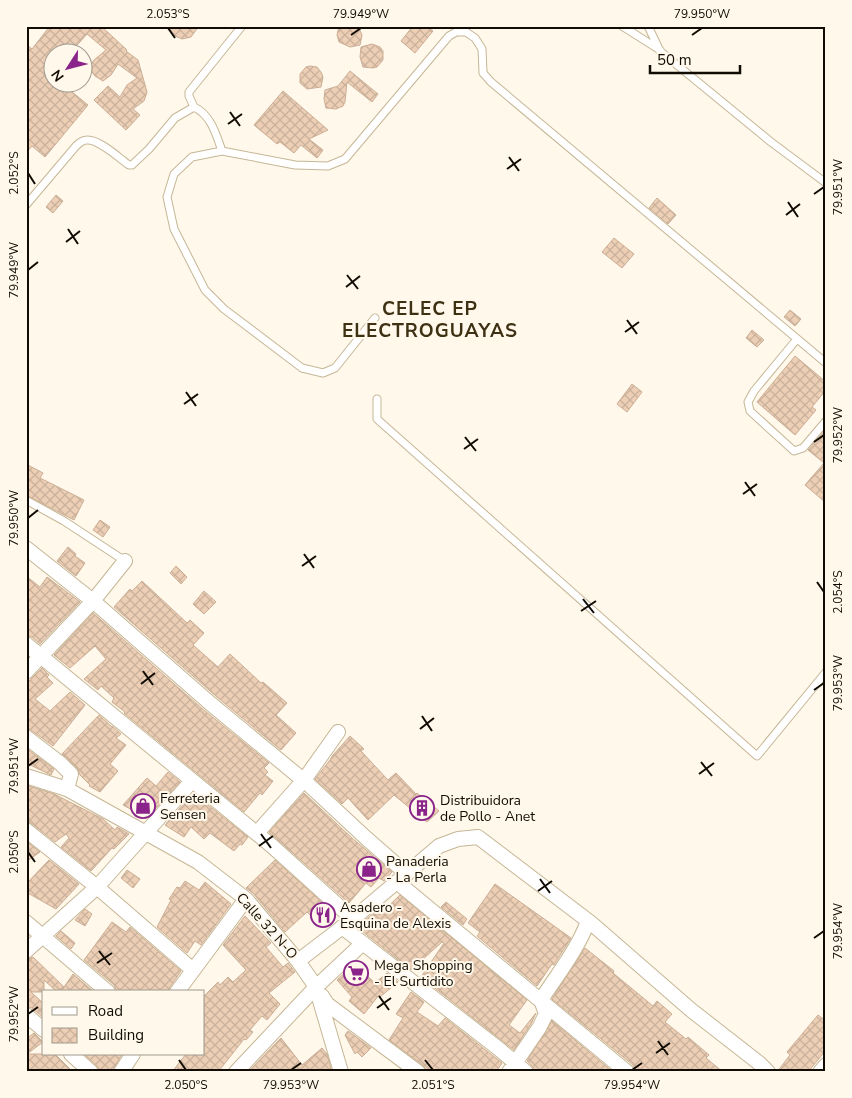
<svg xmlns="http://www.w3.org/2000/svg" width="852" height="1098" viewBox="0 0 852 1098" font-family="'Nunito Sans',sans-serif">
<style>
.building{fill:url(#building-cross-hatch);stroke:#cbae95}
.lines{fill:none;stroke-linecap:round;stroke-linejoin:round}
.lane-casing{stroke:#c6b695;stroke-width:9}
.street-casing{stroke:#c6b695;stroke-width:16}
.lane{stroke:#fff;stroke-width:7}
.street{stroke:#fff;stroke-width:14}
.ticks{fill:none;stroke:#110c03;stroke-width:2}
.labels{text-anchor:middle;dominant-baseline:central;stroke-width:4;stroke-linejoin:round;paint-order:stroke}
.poi-label{font-size:14px;fill:#110c03;stroke:#fff8eb;text-anchor:start}
.street-label{font-size:14px;fill:#110c03;stroke:#fff8eb}
.district-label{font-size:19px;font-weight:bold;letter-spacing:1px;fill:#3d3013;stroke:#fff8eb}
.neatline{fill:none;stroke:#110c03;stroke-width:2}
.ticks-label{font-size:12px;text-anchor:middle;fill:#110c03}
</style>
<defs>
<pattern id="building-cross-hatch" width="8" height="8" patternUnits="userSpaceOnUse" patternTransform="scale(1.25)"><rect width="8" height="8" fill="#edcfb6"/><path d="M0 0l8 8M0 8l8-8" fill="none" stroke="#cab19b"/></pattern>
</defs>
<rect width="100%" height="100%" fill="#fff8eb"/>
<!-- building -->
<path class="building" d="M50,26H101L127,50L126,51L138,60L147,92L144,101L133,109L140,115L126,130L94,100L108,86L120,97L127,85L137,78L118,64L111,75L103,81L95,76L92,72L91,64L94,60L106,50L87,34L71,52H52V82H60L88,105L45,157L32,146L26,153V44L32,49Z
M167,26H199L191,37L182,39L173,35Z
M339,26H358L362,35L360,45L350,47L339,42L337,35Z
M413,26H426L433,31L415,53L401,41Z
M372,44L380,47L383,51V60L377,67L373,68L363,67L360,57L361,47Z
M310,66L317,67L321,72L323,77L321,87L307,89L300,83V74L306,67Z
M350,71L378,94L372,102L347,82L345,102L343,106L336,109L326,108L324,99L325,90L338,86Z
M283,91L328,130L309,139L323,150L317,158L301,145L294,153L280,142L277,144L254,125Z
M56,195L63,201L53,213L46,207Z
M657,198L676,215L668,224L649,208Z
M614,238L634,254L622,268L602,252Z
M790,310L801,319L795,326L784,317Z
M752,330L764,340L757,347L746,338Z
M795,356L826,382V390L812,407L816,410L795,435L757,402Z
M632,384L642,392L627,412L617,404Z
M826,429V503L805,485L824,463L808,450Z
M26,464L43,473L40,478L84,500L74,520L26,495Z
M100,520L110,527L103,537L93,530Z
M68,547L76,554L75,556L85,563L76,576L57,561Z
M176,566L187,577L181,584L170,573Z
M26,576L40,587L47,577L80,602L40,644L32,637L26,635Z
M142,581L187,623L190,620L204,633L193,645L218,667L230,654L261,683L263,682L287,703L276,715L296,733L281,750L217,697L114,607L130,589L132,591Z
M204,591L216,602L204,614L193,604Z
M93,613L205,711L269,763L264,768L268,772L265,775L273,781L262,795L260,793L244,812L124,713L125,712L112,702L114,698L101,686L98,690L84,679L106,659L95,646L70,668L54,655Z
M42,668L49,675L47,677L53,683L35,699L50,711L70,692L85,705L53,746L31,730L26,728V684Z
M99,715L112,727V726L121,734L116,738L126,745L110,764L118,771L100,792L89,786L90,785L80,775L77,768L62,754Z
M350,736L364,749L361,751L388,780L396,773L416,794L417,793L439,811L427,822L394,795L368,820L348,798L342,804L315,779L330,760L333,755Z
M26,748L54,769L51,775L26,763Z
M168,772L180,782L147,818L123,805L147,778L156,786Z
M26,785L54,794L103,819L115,830L117,827L129,834L114,849L112,848L91,871L61,847L69,838L66,834L55,842L31,823L26,821Z
M193,793L248,837L242,845L240,844L234,851L210,833L204,839L191,827L184,837L165,825Z
M304,793L352,838L392,872L384,881L379,878L371,887L366,883L349,903L269,832Z
M26,841L40,852L26,862Z
M49,860L79,884L56,909L26,892V884Z
M275,860L336,915L322,927L307,912L285,932L253,893L246,888Z
M127,870L140,879L133,888L121,878Z
M185,881L199,890L205,882L231,904L201,945L195,941L187,953L157,927L171,900L169,899L177,887L180,888Z
M495,884L571,938L554,965L552,964L537,986L477,936L480,932L468,923Z
M400,895L527,1000L509,1025L520,1033L536,1013L531,1024L514,1050L421,977L444,943L442,942L411,970L357,927L375,912L379,915Z
M446,902L467,919L463,925L441,907Z
M85,909L92,914L85,926L75,920Z
M245,916L271,943L266,947L283,967L288,963L295,972L269,993L280,1004L267,1020L262,1016L250,1030L253,1032L246,1040L244,1039L218,1072H172L186,1054H204V996L218,982L220,985L228,977L233,982L246,970L223,945Z
M112,922L126,932L130,927L181,971L170,987L168,992H117L114,985L84,960Z
M61,931L75,943L71,949L56,936Z
M585,948L614,971L613,973L653,1006L657,1001L672,1014L665,1022L686,1039L688,1037L709,1055L706,1058L723,1072H636L633,1065L552,999Z
M33,957L64,987L73,974L94,992H61L64,987L60,992H57L44,980V992H31L44,1004V1018L32,1008L26,1006V960Z
M354,964L375,983L387,973L398,982L380,997L379,995L364,1014L349,1001L352,997L337,980Z
M411,992L424,1002L417,1012L438,1026L445,1018L502,1063L496,1072H427L423,1065L389,1040L403,1018L396,1014Z
M818,1015L826,1021V1050L808,1072H777L790,1055L787,1052Z
M552,1021L613,1072H535L532,1066L527,1061Z
M348,1031L371,1048L362,1057L357,1052L355,1054L345,1035Z
M34,1033L43,1042L27,1054H55L73,1072H26V1039Z
M281,1038L302,1065L322,1048L327,1054L332,1072H248Z
M84,1054H122L112,1072H100L97,1066Z"/>
<g class="lines">
<defs>
<path id="lane" d="M622,26L660,50
M648,26L660,51L771,142L826,183
M194,107L189,96V92L242,26
M26,205L76,146C79,143 83,140 87,140C99,139 119,158 129,165H132L149,149L175,118L194,107C211,115 216,134 222,151
M375,318L335,368L323,373L302,368L224,309L205,290L174,229L167,197L174,174L192,157L222,151L295,165L328,166L345,159L449,36L456,32H466L475,38L482,49L483,73L491,82L826,363
M797,339L754,391L748,402L750,411L794,451L803,448L826,421
M377,399V419L757,756L826,672
M26,500L64,521L125,561"/>
<path id="street" d="M26,548L93,601L211,704L308,784L366,838L407,874
M26,644L272,846L353,919
M26,672L93,601L125,561
M26,737L60,763L71,774L67,789
M26,776L67,789L198,862L246,899L298,961L316,987L341,1072
M26,830L97,887L193,970
M257,833L304,780L338,732
M397,882L627,1072
M26,922L108,992
M342,927L499,1049L526,1072
M26,951L97,887L192,781
M298,961L353,919L439,846L458,839L478,837L591,923L691,1010L759,1063L768,1072
M177,992L246,899
M322,996L327,1004L418,1072
M26,1015L44,1030
M71,1054L91,1072
M121,1072L133,1054
M236,1072L316,987L363,943
M509,1072L539,1028L546,1014L541,1000C557,975 578,949 588,921
M820,1072L826,1065"/>
</defs>
<!-- lane casing -->
<use href="#lane" class="lane-casing"/>
<!-- street casing -->
<use href="#street" class="street-casing"/>
<!-- lane -->
<use href="#lane" class="lane"/>
<!-- street -->
<use href="#street" class="street"/>
</g>
<!-- ticks -->
<path class="ticks" d="M168,28L175,38M351,35L361,28M692,35L702,28M230,112L240,126M228,124L242,114M509,157L519,171M507,169L521,159M28,173L35,184M814,194L824,187M788,202L798,217M786,215L800,204M68,229L78,244M66,242L80,231M28,270L38,262M347,275L358,289M346,287L360,276M627,320L637,334M625,332L639,322M186,392L196,406M184,404L198,394M465,437L476,451M814,442L824,435M464,449L478,439M745,482L755,496M743,494L757,484M28,518L38,510M304,554L314,568M302,566L316,556M817,582L824,592M583,599L594,613M581,611L596,601M143,671L153,685M141,684L155,673M814,690L824,683M422,716L432,731M420,729L434,718M701,762L712,776M28,766L38,759M699,774L714,763M261,834L271,848M259,846L273,836M28,852L35,862M540,879L550,893M538,891L552,881M814,938L824,931M99,951L110,965M97,963L112,953M379,996L389,1010M377,1008L391,998M28,1014L38,1007M658,1041L668,1055M656,1053L670,1043M179,1060L186,1070M425,1060L433,1070M291,1070L301,1063M632,1070L642,1063"/>
<!-- icons -->
<defs>
<symbol id="shop-ring" viewBox="-11 -11 22 22"><circle r="9.5" fill="#fff8eb" stroke="#8b248a" stroke-width="1.5"/><path d="M-5-2.5h2.3a2.7 3.5 0 0 1 5.4 0H5L5.5 6h-11ZM-1.5-2.5h3a1.5 2.3 0 0 0-3 0Z" fill="#8b248a"/></symbol>
<symbol id="building-ring" viewBox="-11 -11 22 22"><circle r="9.5" fill="#fff8eb" stroke="#8b248a" stroke-width="1.5"/><path d="M-4-6H4V6H1V3H-1V6H-4ZM-2.5-4.3h1.7v1.8h-1.7ZM.8-4.3h1.7v1.8H.8ZM-2.5-1h1.7V.8h-1.7ZM.8-1h1.7V.8H.8Z" fill="#8b248a"/></symbol>
<symbol id="restaurant-ring" viewBox="-11 -11 22 22"><circle r="9.5" fill="#fff8eb" stroke="#8b248a" stroke-width="1.5"/><path d="M-5-6h1v4h1v-4h1v4h1v-4h1v5L-1.5 .5V6h-2V.5L-5-1ZM5-6V6H3V1.5H1.5Q1.5-4 5-6Z" fill="#8b248a"/></symbol>
<symbol id="supermarket-ring" viewBox="-11 -11 22 22"><circle r="9.5" fill="#fff8eb" stroke="#8b248a" stroke-width="1.5"/><path d="M-6-5.5h2.5l.6 2H6L4.5 2H-2.5L-4.4-4H-6ZM-1.5 3.2a1.3 1.3 0 1 0 .1 0ZM3 3.2a1.3 1.3 0 1 0 .1 0Z" fill="#8b248a"/></symbol>
</defs>
<g fill-rule="evenodd">
<use href="#shop-ring" x="129" y="792" width="28" height="28"/>
<use href="#building-ring" x="408" y="794" width="28" height="28"/>
<use href="#shop-ring" x="355" y="855" width="28" height="28"/>
<use href="#restaurant-ring" x="309" y="901" width="28" height="28"/>
<use href="#supermarket-ring" x="342" y="959" width="28" height="28"/>
</g>
<g class="labels">
<!-- poi labels -->
<g class="poi-label">
<text x="160" y="798">Ferreteria<tspan x="160" dy="16">Sensen</tspan></text>
<text x="440" y="800">Distribuidora<tspan x="440" dy="16">de Pollo - Anet</tspan></text>
<text x="386" y="861">Panaderia<tspan x="386" dy="16">- La Perla</tspan></text>
<text x="340" y="907">Asadero -<tspan x="340" dy="16">Esquina de Alexis</tspan></text>
<text x="374" y="965">Mega Shopping<tspan x="374" dy="16">- El Surtidito</tspan></text>
</g>
<!-- street labels -->
<g class="street-label">
<text transform="translate(267 926) rotate(48)">Calle 32 N-O</text>
</g>
<!-- district labels -->
<g class="district-label">
<text x="430" y="309">CELEC EP<tspan x="430" dy="22">ELECTROGUAYAS</tspan></text>
</g>
</g>
<!-- border -->
<rect width="852" height="1098" fill="none" stroke="#fff8eb" stroke-width="55"/>
<!-- legend -->
<rect x="42" y="990" width="162" height="65" fill="#fff8eb" stroke="#a09a8e"/>
<rect x="52" y="1007" width="25" height="8" fill="#ffffff" stroke="#a09a8e"/>
<text x="88" y="1016" font-size="15" fill="#110c03">Road</text>
<rect x="52" y="1028" width="25" height="15" fill="url(#building-cross-hatch)" stroke="#a09a8e"/>
<text x="88" y="1040" font-size="15" fill="#110c03">Building</text>
<!-- north arrow -->
<g transform="translate(68 68) rotate(234)"><circle r="24" fill="#fff8eb" stroke="#a09a8e"/>
<path d="M0-4L9 19L0 12L-9 19Z" fill="#8b248a"/>
<text y="-8" font-size="14" font-weight="bold" text-anchor="middle" fill="#110c03">N</text>
</g>
<!-- scale -->
<path d="M650 65v8h90v-8" fill="none" stroke="#110c03" stroke-width="2.5"/>
<text x="657" y="65" font-size="15" fill="#110c03" stroke="#fff8eb" stroke-width="4" paint-order="stroke">50 m</text>
<rect x="28" y="28" width="796" height="1042" class="neatline"/>
<g class="ticks-label">
<text x="168" y="18">2.053°S</text>
<text x="361" y="18">79.949°W</text>
<text x="702" y="18">79.950°W</text>
<text transform="translate(14 173) rotate(-90)" y="4">2.052°S</text>
<text transform="translate(838 187) rotate(-90)" y="4">79.951°W</text>
<text transform="translate(14 270) rotate(-90)" y="4">79.949°W</text>
<text transform="translate(838 435) rotate(-90)" y="4">79.952°W</text>
<text transform="translate(14 518) rotate(-90)" y="4">79.950°W</text>
<text transform="translate(838 592) rotate(-90)" y="4">2.054°S</text>
<text transform="translate(838 683) rotate(-90)" y="4">79.953°W</text>
<text transform="translate(14 766) rotate(-90)" y="4">79.951°W</text>
<text transform="translate(14 852) rotate(-90)" y="4">2.050°S</text>
<text transform="translate(838 931) rotate(-90)" y="4">79.954°W</text>
<text transform="translate(14 1014) rotate(-90)" y="4">79.952°W</text>
<text x="186" y="1089">2.050°S</text>
<text x="291" y="1089">79.953°W</text>
<text x="433" y="1089">2.051°S</text>
<text x="632" y="1089">79.954°W</text>
</g>
</svg>
